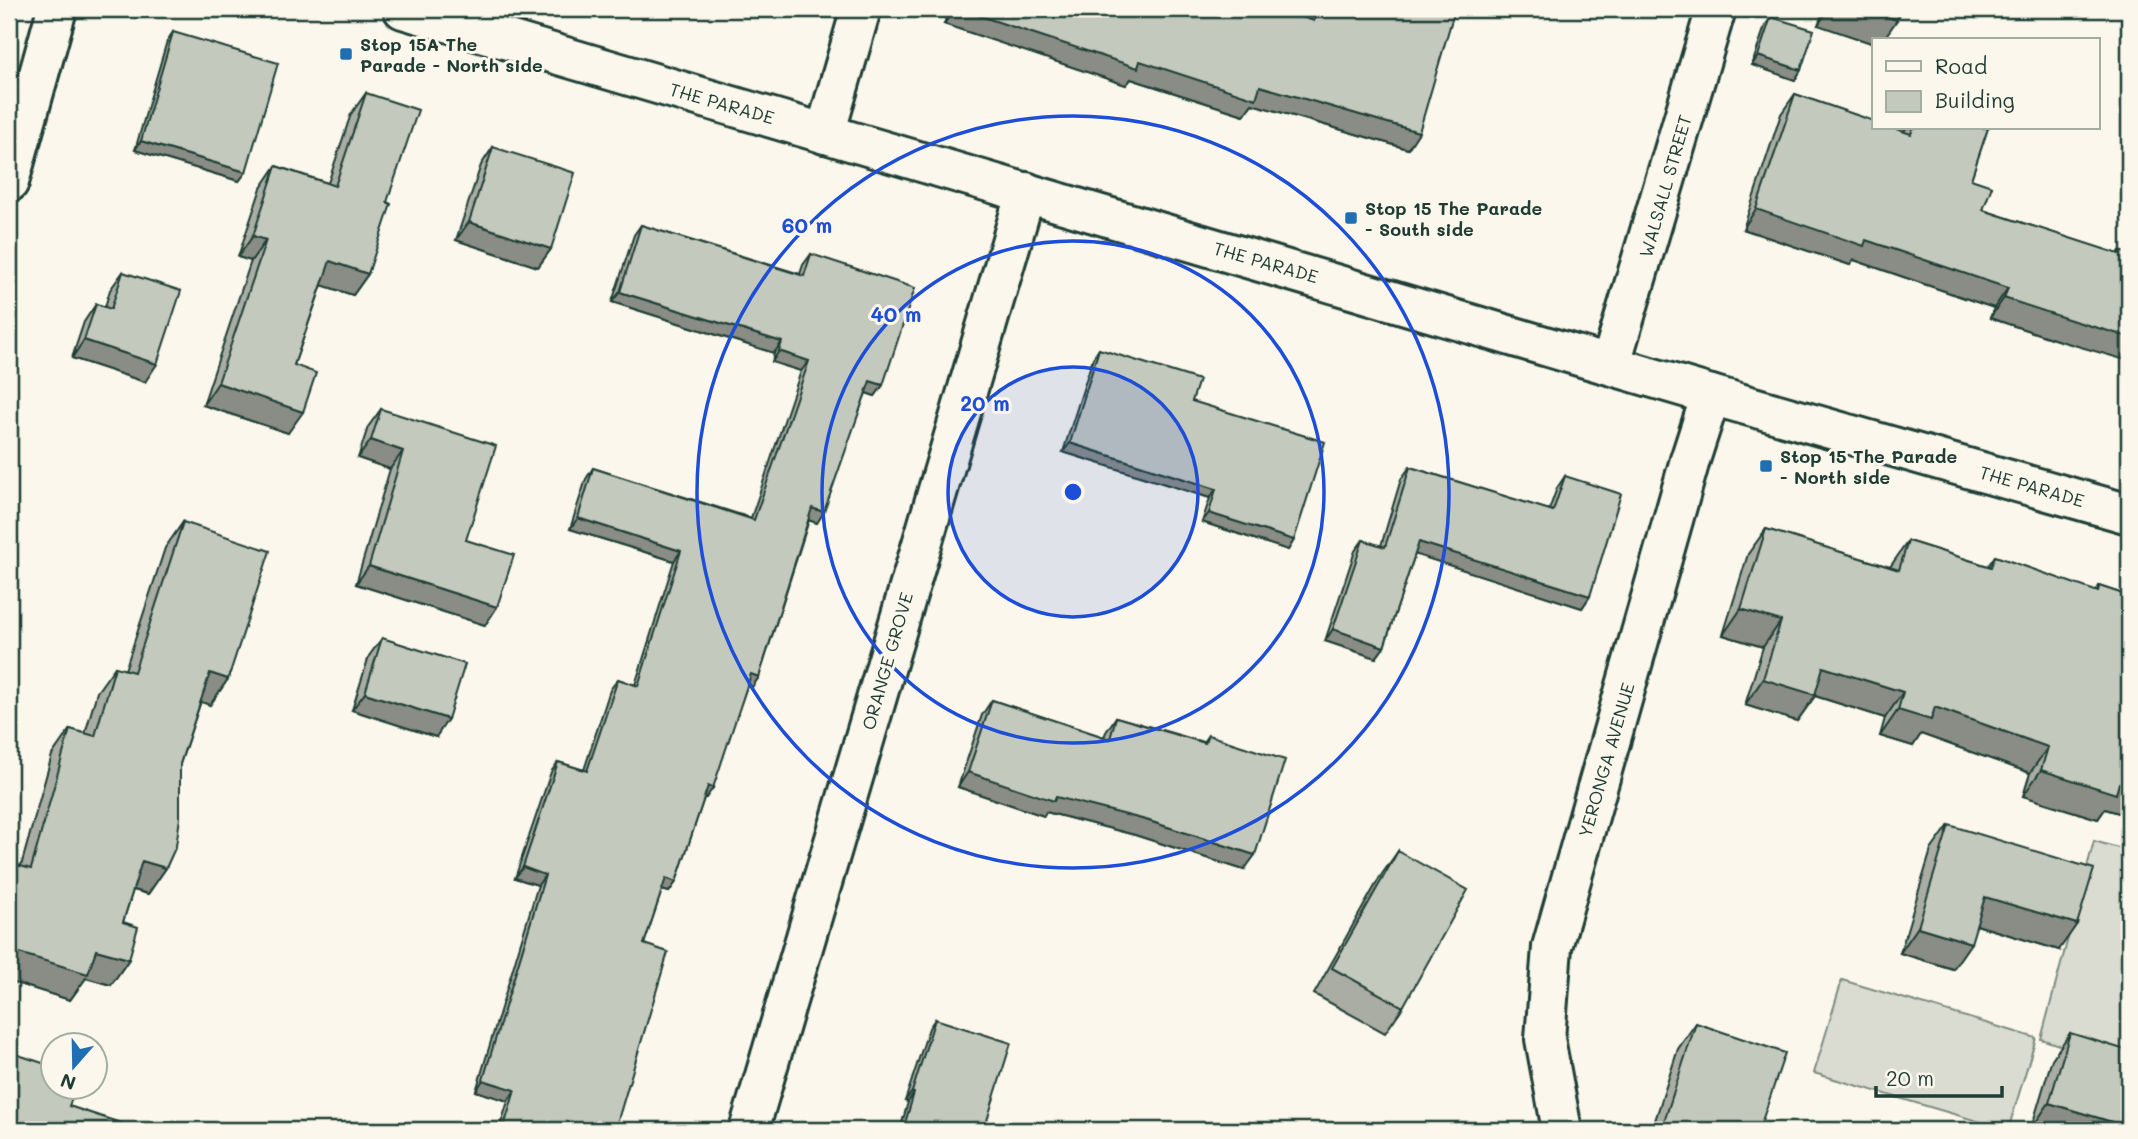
<svg xmlns="http://www.w3.org/2000/svg" width="2138" height="1139" viewBox="0 0 2138 1139" font-family="Mali,sans-serif">
<style>
.grass{fill:#dbdcd1;stroke:#7d8c82;stroke-width:2}
.lines{fill:none;stroke-linecap:round;stroke-linejoin:round}
.minor-casing{stroke:#1f3d34;stroke-width:44}
.major-casing{stroke:#1f3d34;stroke-width:44}
.minor{stroke:#fbf7ec;stroke-width:38}
.major{stroke:#fbf7ec;stroke-width:38}
.wall{fill:#a9ada3;stroke:#1f3d34;stroke-width:2}
.shaded-wall{fill:#898d85;stroke:#1f3d34;stroke-width:2}
.building{fill:#c4c9be;stroke:#1f3d34;stroke-width:2}
.ring{fill:none;stroke:#1d4ed8;stroke-width:3.5}
.poi-dot{fill:#1f6fb2;stroke:#fbf7ec;stroke-width:2.5}
.labels{text-anchor:middle;dominant-baseline:central;stroke-width:6;stroke-linejoin:round;paint-order:stroke}
.poi-label{font-size:18px;font-weight:bold;fill:#1f3d34;stroke:#fbf7ec;text-anchor:start}
.street-label{font-size:18px;fill:#1f3d34;stroke:#fbf7ec}
.centre{fill:#1d4ed8;stroke:#fbf7ec;stroke-width:3.5}
.ring-label{font-size:21px;text-anchor:middle;font-weight:bold;fill:#1d4ed8;stroke:#fbf7ec;stroke-width:6;stroke-linejoin:round;paint-order:stroke}
</style>
<rect width="100%" height="100%" fill="#fbf7ec"/>
<filter id="ink" filterUnits="userSpaceOnUse"><feTurbulence type="fractalNoise" baseFrequency=".0143" numOctaves="2"/><feDisplacementMap in="SourceGraphic" scale="14" xChannelSelector="R" yChannelSelector="G"/><feConvolveMatrix kernelMatrix="1 2 1 2 8 2 1 2 1" color-interpolation-filters="sRGB"/></filter>
<g filter="url(#ink)">
<!-- grass -->
<path class="grass" d="M2094,841L2129,851V1068L2041,1039Z
M1842,980L2036,1038L2008,1130L1814,1073Z"/>
<g class="lines">
<defs>
<path id="minor" d="M825,134L861,9
M1611,363L1716,9
M749,1130L1026,192
M1562,1130L1545,1039L1552,947L1690,460L1711,395"/>
<path id="major" d="M403,9L1711,395L2129,514
M9,182L57,9"/>
</defs>
<!-- minor casing -->
<use href="#minor" class="minor-casing"/>
<!-- major casing -->
<use href="#major" class="major-casing"/>
<!-- minor -->
<use href="#minor" class="minor"/>
<!-- major -->
<use href="#major" class="major"/>
</g>
<!-- wall -->
<path class="wall" d="M949,9H1277L1307,19L1310,9H1455L1408,149L1252,104L1244,115L1131,79L1126,85L944,24Z
M1824,9H1901L1818,25Z
M1771,17L1801,70L1795,80L1752,65L1765,26Z
M173,32L246,172L239,181L135,150L167,41Z
M366,93L387,202L368,274L353,295L322,285L294,365L288,433L203,405L251,261L238,257L261,188L276,166L328,183L351,114Z
M1795,94L1904,132L1906,128H1988L1971,179L1983,210L2118,254L2120,251L2129,254L2060,341L1990,318L1994,308L1854,260L1850,265L1743,229L1781,114Z
M493,147L551,249L538,267L456,240L481,165Z
M641,225L800,274L803,265L811,254L883,385L875,396L866,393L817,523L809,520L759,677L752,687L747,686L706,798H704L676,882L669,892L662,890L644,944L615,1130H499L508,1101L476,1091L538,885L515,878L551,772L558,762L584,770L610,690L618,679L635,685L674,561L570,529L586,479L593,468L751,518L801,371L772,362L774,353L612,302L634,235Z
M123,272L145,382L72,358L84,322L96,304L105,307L110,290Z
M1099,349L1192,401L1294,540L1288,550L1202,522L1210,498L1063,452L1093,358Z
M381,409L466,540L497,607L485,625L356,584L390,469L358,458L368,427Z
M1410,467L1549,510L1557,488L1565,476L1590,596L1582,608L1415,554L1384,647L1376,658L1325,641L1355,551L1363,540L1381,546L1401,479Z
M183,522L228,679L210,705L201,701L180,764L166,868L148,894L133,890L123,922L129,959L111,985L86,978L70,1000L9,981V869L13,864L21,866L52,755L70,729L85,734L97,692L115,667L125,670L165,548Z
M1766,529L1890,567L1908,541L1988,566L1995,556L2096,592L2099,586L2129,596V816L2105,809L2098,819L2023,796L2030,773L1921,734L1913,746L1880,736L1885,718L1815,696L1797,721L1745,705L1763,647L1723,635L1748,554Z
M382,638L436,737L352,710L369,656Z
M992,700L1104,737L1106,732L1116,717L1203,742L1208,735L1244,870L1135,835L1046,812L1044,816L958,787L982,715Z
M1949,825L2059,950L1976,925L1953,969L1900,953L1931,850Z
M1398,851L1403,1007L1385,1033L1314,994L1380,877Z
M935,1019L984,1130H900L908,1102L905,1101L929,1028Z
M1696,1023L1759,1130H1652L1678,1049Z
M2070,1033L2129,1130H2037L2031,1129L2052,1059Z"/>
<!-- shaded-wall -->
<path class="shaded-wall" d="M955,9H959L1140,61L1260,86L1419,132L1408,149L1252,104L1244,115L1131,79L1126,85L944,24Z
M1829,9H1864L1897,20L1883,40H1874V44L1818,25Z
M1758,56L1801,70L1795,80L1752,65Z
M141,141L246,172L239,181L135,150Z
M1756,209L1866,240L2008,288L1994,308L1854,260L1850,265L1743,229Z
M469,222L551,249L538,267L456,240Z
M253,236L266,240L251,261L238,257Z
M330,261L368,274L353,295L315,283Z
M620,292L782,342L774,353L612,302Z
M2004,298L2129,337V361L2060,341L1990,318Z
M84,340L157,364L145,382L72,358Z
M779,351L809,361L801,371L772,362Z
M870,381L883,385L875,396L863,392Z
M218,383L303,412L288,433L203,405Z
M371,440L403,451L390,469L358,458Z
M1070,443L1216,489L1210,498L1063,452Z
M812,508L824,512L817,523L805,519Z
M1209,513L1294,540L1288,550L1202,522Z
M578,518L681,551L674,561L570,529Z
M1419,542L1590,596L1582,608L1411,553Z
M369,566L497,607L485,625L356,584Z
M1741,609L1781,621L1763,647L1723,635Z
M1333,629L1384,647L1376,658L1325,641Z
M1823,667L1903,692L1885,718L1815,696L1797,721L1745,705L1763,679Z
M210,673L228,679L210,705L192,699Z
M751,674L759,677L752,687L744,685Z
M365,693L448,719L436,737L352,710Z
M1935,707L2048,747L2030,773L1921,734L1913,746L1880,736L1898,710Z
M2041,770L2119,783L2129,786V816L2105,809L2098,819L2023,796Z
M968,772L1146,820L1255,855L1244,870L1135,835L1046,812L1044,816L958,787Z
M708,786L713,788L706,798L700,797Z
M142,861L166,868L148,894L124,887Z
M523,867L545,875L538,885L515,878Z
M666,878L676,882L669,892L658,889Z
M1985,897L2077,924L2059,950L1967,922Z
M1918,927L1971,943L1953,969L1900,953Z
M9,950H96L129,959L111,985L86,978L70,1000L9,981Z
M483,1080L515,1090L508,1101L476,1091Z
M912,1092L914,1093L908,1102L905,1101Z
M2049,1103L2129,1127V1130H2037L2031,1129Z
M1664,1122L1690,1130H1658Z"/>
<!-- building -->
<path class="building" d="M959,9H1277L1314,21L1317,9H1455L1419,132L1260,86L1256,99L1140,61L1138,68Z
M1864,9H1901L1897,20Z
M1771,17L1814,30L1801,70L1758,56Z
M173,32L278,63L246,172L141,141Z
M366,93L418,110L387,202L391,204L368,274L330,261L294,365L316,373L303,412L218,383L266,240L253,236L276,166L335,186Z
M1795,94L1874,121V128H1893L1911,134L1913,128H1988L1971,179L1992,186L1983,210L2119,254L2120,251L2129,254V337L2074,321L2004,298L2008,288L1866,240L1864,246L1756,209Z
M493,147L575,173L551,249L469,222Z
M641,225L804,276L811,254L915,288L883,385L870,381L824,512L812,508L759,677L751,674L713,788L708,786L676,882L666,878L644,944L668,952L615,1130H503L515,1090L483,1080L545,875L523,867L558,762L587,771L618,679L638,686L681,551L578,518L593,468L754,520L809,361L779,351L782,342L620,292Z
M123,272L181,291L157,364L84,340L96,304L111,309Z
M1099,349L1199,380L1192,401L1325,442L1294,540L1209,513L1216,489L1070,443Z
M381,409L496,446L466,540L514,555L497,607L369,566L403,451L371,440Z
M1410,467L1553,511L1565,476L1621,494L1590,596L1419,542L1384,647L1333,629L1363,540L1385,547Z
M183,522L270,551L228,679L210,673L180,764V818L176,846L166,868L142,861L123,922L138,927L129,959L96,950L88,974L9,950V877L13,864L31,869L70,729L95,736L115,667L134,672Z
M1766,529L1899,570L1908,541L1991,567L1995,556L2098,592L2099,586L2129,596V786L2119,783L2116,794L2041,770L2048,747L1935,707L1931,720L1898,710L1903,692L1823,667L1815,695L1763,679L1781,621L1741,609Z
M382,638L465,664L448,719L365,693Z
M992,700L1110,739L1116,717L1205,743L1208,735L1285,760L1255,855L1146,820L1056,797L1054,801L968,772Z
M1949,825L2094,869L2077,924L1985,897L1971,943L1918,927Z
M1398,851L1468,890L1403,1007L1332,968Z
M935,1019L1011,1043L984,1130H903L914,1093L912,1092Z
M1696,1023L1785,1053L1759,1130H1690L1664,1122Z
M2070,1033L2129,1051V1127L2049,1103Z
M9,1052L52,1066V1087H76L69,1106L142,1130H9Z"/>
</g>
<!-- distance rings -->
<circle cx="1073" cy="492" r="125" fill="#1d4ed8" fill-opacity=".12"/>
<g class="ring">
<circle cx="1073" cy="492" r="125"/>
<circle cx="1073" cy="492" r="251"/>
<circle cx="1073" cy="492" r="376"/>
</g>
<!-- markers -->
<g class="poi-dot">
<rect x="339" y="47" width="14" height="14" rx="3.5"/>
<rect x="1344" y="211" width="14" height="14" rx="3.5"/>
<rect x="1759" y="459" width="14" height="14" rx="3.5"/>
</g>
<g class="labels">
<!-- poi labels -->
<g class="poi-label">
<text x="360" y="44">Stop 15A The<tspan x="360" dy="21">Parade - North side</tspan></text>
<text x="1365" y="208">Stop 15 The Parade<tspan x="1365" dy="21">- South side</tspan></text>
<text x="1780" y="456">Stop 15 The Parade<tspan x="1780" dy="21">- North side</tspan></text>
</g>
<!-- street labels -->
<g class="street-label">
<text transform="translate(722 103) rotate(16)">THE PARADE</text>
<text transform="translate(1665 186) rotate(-74)">WALSALL STREET</text>
<text transform="translate(1266 262) rotate(16)">THE PARADE</text>
<text transform="translate(2032 486) rotate(16)">THE PARADE</text>
<text transform="translate(887 661) rotate(-74)">ORANGE GROVE</text>
<text transform="translate(1606 760) rotate(-74)">YERONGA AVENUE</text>
</g>
</g>
<circle cx="1073" cy="492" r="10" class="centre"/>
<g class="ring-label">
<text x="807" y="233">60 m</text>
<text x="896" y="322">40 m</text>
<text x="985" y="411">20 m</text>
</g>
<!-- margin -->
<rect width="2138" height="1139" fill="none" stroke="#fbf7ec" stroke-width="35"/>
<rect x="18" y="18" width="2103" height="1104" fill="none" stroke="#1f3d34" stroke-width="2.5" filter="url(#ink)"/>
<!-- legend -->
<rect x="1872" y="38" width="228" height="91" fill="#fbf7ec" stroke="#a3ada2" stroke-width="2"/>
<rect x="1886" y="61" width="35" height="10" fill="#fbf7ec" stroke="#a3ada2" stroke-width="2"/>
<text x="1935" y="74" font-size="21" fill="#1f3d34">Road</text>
<rect x="1886" y="91" width="35" height="21" fill="#c4c9be" stroke="#a3ada2" stroke-width="2"/>
<text x="1935" y="108" font-size="21" fill="#1f3d34">Building</text>
<!-- north arrow -->
<g transform="translate(74 1066) rotate(200)"><circle r="33" fill="#fbf7ec" stroke="#a3ada2" stroke-width="2"/>
<path d="M0-5L12 26L0 18L-12 26Z" fill="#1f6fb2"/>
<text y="-10" font-size="19" font-weight="bold" text-anchor="middle" fill="#1f3d34">N</text>
</g>
<!-- scale -->
<path d="M1876 1086v10h126v-10" fill="none" stroke="#1f3d34" stroke-width="3.5"/>
<text x="1886" y="1086" font-size="21" fill="#1f3d34" stroke="#fbf7ec" stroke-width="5" paint-order="stroke">20 m</text>
</svg>
